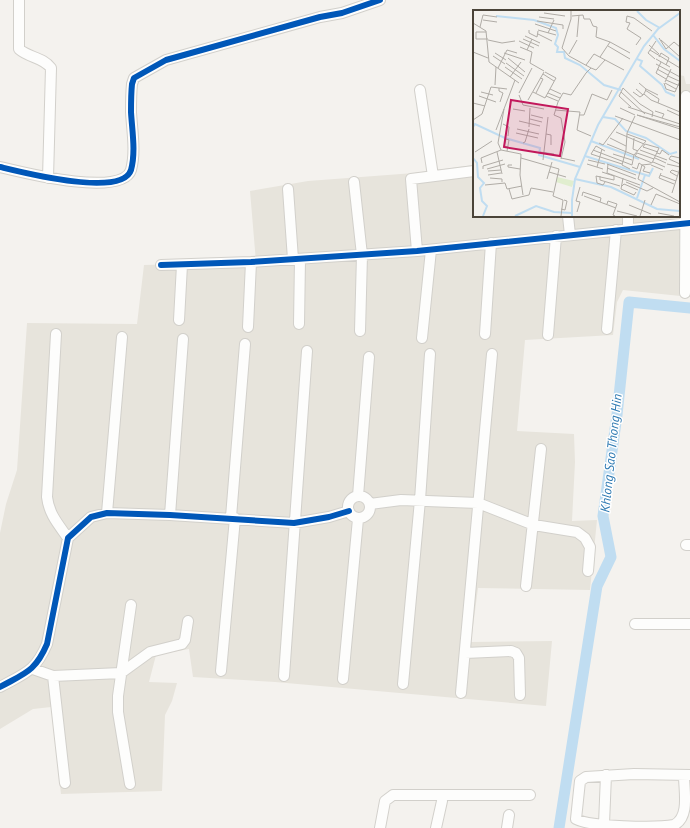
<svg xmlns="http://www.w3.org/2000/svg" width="690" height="828" viewBox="0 0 690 828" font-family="'PT Sans',sans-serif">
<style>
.residential{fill:#e7e4dc}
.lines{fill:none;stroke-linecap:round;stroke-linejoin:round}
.canal{stroke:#c0ddf1;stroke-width:11}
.minor-casing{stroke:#d2d0cb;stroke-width:12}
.minor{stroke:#fdfdfc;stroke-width:10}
.cycleway-casing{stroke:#fff;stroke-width:8}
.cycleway{stroke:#0057b8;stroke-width:6}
.labels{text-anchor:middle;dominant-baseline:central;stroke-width:3;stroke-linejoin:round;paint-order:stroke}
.water-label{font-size:13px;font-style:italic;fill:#2e7ab2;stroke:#fff}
.inset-river{fill:none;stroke:#c0ddf1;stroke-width:2}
.inset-road{fill:none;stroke:#b0aca6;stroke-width:1}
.view{fill:#c2185b;fill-opacity:0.15;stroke:#c2185b;stroke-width:2}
.inset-edge{fill:none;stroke:#4b4439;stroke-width:2}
</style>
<rect width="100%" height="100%" fill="#f4f2ee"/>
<!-- residential -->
<path class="residential" d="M679,75L684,76L686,84H690V297L623,290L617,302L613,335L525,340L517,431L574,434L575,462L572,521L597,520L590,590L478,588L471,642L552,641L546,706L275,682L193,677L189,649L156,655L149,682L177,683L172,701L165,715L162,791L61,794L51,707L33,709L0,729V533L6,504L17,470L27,323L137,324L144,265L256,262L250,191L308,181L414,173L474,165V216H679Z"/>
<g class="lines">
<!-- canal -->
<path class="canal" d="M559,828L597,586L611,557L603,516L617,415L629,302L690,308"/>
<defs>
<path id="minor" d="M19,0V49C29,58 43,57 51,68L48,178
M420,90L433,176
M0,167C21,172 122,198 131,170C136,152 132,130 131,112C131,103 131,94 132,84L134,78L166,60L320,17L342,13L380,0
M354,182L362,255L360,331
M288,189L293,259
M568,216L570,235
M628,216V228
M417,251L411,179L474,171
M161,265L251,262L417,251L690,223
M685,293L686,96
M179,320L182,265
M299,324L300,259
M248,327L251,262
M607,329L616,230
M56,334L47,497C49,514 58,524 68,538
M485,334L491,243
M548,335L556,236
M422,338L431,250
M348 507a11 11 0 1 1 22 0a11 11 0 1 1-22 0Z
M358,496L369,357
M370,504L401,500L478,503L534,525L577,532L585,538L590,547L588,571
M107,513L122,337
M170,515L183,339
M231,517L245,344
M686,545H690
M526,586L541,449
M635,624H690
M465,653L511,651L516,653L519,658L520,695
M33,669L53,676L121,673L150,652L182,644L185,640L188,621
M221,671L235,518
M53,676L65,783
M284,676L307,351
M343,679L358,519
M403,684L420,500L430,354
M0,687C25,673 35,672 47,644L68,538L91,517L107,513L170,515L294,523L329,517L349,511
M461,693L492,354
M684,776C684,791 690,817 674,825C656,828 590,827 576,819L580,781L586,777L634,774L690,775
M130,784L118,712V696L131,605
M604,824L606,775
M380,828L385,801L393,795H530
M436,828L442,801
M507,828L509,815"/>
</defs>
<!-- minor casing -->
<use href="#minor" class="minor-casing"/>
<!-- minor -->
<use href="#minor" class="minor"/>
<defs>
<path id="cycleway" d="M0,167C21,172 122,198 131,170C136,152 132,130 131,112C131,103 131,94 132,84L134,78L166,60L320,17L342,13L380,0
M161,265L251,262L417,251L690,223
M0,687C25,673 35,672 47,644L68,538L91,517L107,513L170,515L294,523L329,517L349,511"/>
</defs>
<!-- cycleway casing -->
<use href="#cycleway" class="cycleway-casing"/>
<!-- cycleway -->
<use href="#cycleway" class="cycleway"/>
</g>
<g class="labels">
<!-- water labels -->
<g class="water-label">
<text transform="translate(611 453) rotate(-84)">Khlong Sao Thong Hin</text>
</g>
</g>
<!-- overview -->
<g transform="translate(473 10)">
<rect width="207" height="207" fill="#f4f2ee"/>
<path d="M84,167L101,171L99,177L83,172Z" fill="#e1eecf"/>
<path class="inset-river" d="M164,1L173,10L187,18M23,6L61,10M61,10L83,18L85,25L82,34L85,37L84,42H91L92,48L107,55L131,75L148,80M180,25L191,39L207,51M164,49L169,51L167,56L189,75L193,82L202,86M130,107L142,109L153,121L173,128L197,144L204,142M0,117L2,114L32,128L67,138L66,145L107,157M118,131L166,149M112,146L176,166L180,158M0,148L4,153L5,167L11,173L7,178L9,191L14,196L10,206M102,169L138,177L184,199L207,201M164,188L172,165M42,206L63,196L81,202L99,203M99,206V190L102,169L125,115L171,36L185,19L207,3"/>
<path class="inset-road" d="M98,1V9L89,38L96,46L118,58M71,3L92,6M99,6L110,5L111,9H117L120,16L124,17L123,27L137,32L127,47M66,7L81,9M10,10L24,12M64,11L90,15V19M0,13L13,21L16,52L46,73M62,14L83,21M7,17L10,5L24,7M56,20V23L64,27L65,21M65,20L83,25M13,22H3V29H15M75,23L81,10M65,24L79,31M52,26L67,33M104,27L106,5M186,28L193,39L201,32L207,37M50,29L66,36M15,30L29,33L42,31M188,30L207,47M46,31L61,38M137,32L157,43M163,35L168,28L154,19L157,13L153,12L154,6L161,8L179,21M176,35L186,44M135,36L157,49M47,37L59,42L57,53L71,61M54,40L59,29M177,40L207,58M0,42L15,48M22,43L33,50M31,43L52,50M96,44L104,30M20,46L32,54M186,47L188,43L196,48L193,55M35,48L52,62M182,49L175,43L183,31M183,49L197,57M188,52L183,63L193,69M33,53L51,66M183,54L207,67M113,55L121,44L151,60M32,57L49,69M25,58L34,40L44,43M184,59L195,65M70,64L81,71M195,66L206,71M37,67L48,52M193,70L207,76M192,72L198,59M191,73L193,79L202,82L207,71M192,73L203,79M22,75L23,57M26,78V81L30,83L27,92M77,79L88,84M163,79L170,85L172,82L173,79L166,73M173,79L185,85M172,80L186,89L185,93M8,82L20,85M60,82L72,88L83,68L72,62M148,82L172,104M160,82L167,87L170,85M46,83L59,58M63,83L70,69L67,68M75,83L87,88M171,84L178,90L207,102M46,85L50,95L71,99M6,86L23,92M73,86L85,91M55,90L71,62M0,93L12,96M155,97L207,114M158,97L146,86L150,78L167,94L180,102L179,107M147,98L162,105M31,99L25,133L28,140L48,144L47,165L50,185M40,99L52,101M82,100L107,102L104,120L118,126M194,100L207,106M182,101L191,104L189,108M58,105L70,108M107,105H111L119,84L134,90L139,80M164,105L207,119M164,105L207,117M142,106L207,130M57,109L69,112M0,110L9,104L18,77L34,79M46,111L67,116M30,114L36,117L35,126M56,117L57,98M44,119L66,124M23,120L42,70M143,122L171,134M43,123L65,128M73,124L78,125V135M137,128L153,136M161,128L160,139L165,141M50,133L52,132L56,119M126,133L130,135L150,108M134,134L161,145L173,131L154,124M170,137L172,134L186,138L179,153M170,137L185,142M120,140L159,155L161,145M167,140L194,150M34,141L36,130L33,129L31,136L35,137M132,141L123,136L118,144L149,154M2,142L19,131M24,142L29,164M67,142L81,144M184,143L187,144L189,140L196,145M140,144L159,150M48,148L86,159L80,186L90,190L88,206M88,148L102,151M182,148L193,153M207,148L198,146L196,149L207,154M88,149L92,132L88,108L81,105L85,92L90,83L98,85L113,63L118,58L123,60L132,50M70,150L75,107M115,150L132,154M180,152L192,157M9,153L8,148L28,140M179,153L162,146L164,143L181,149M114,154L130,159M134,154L163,165M135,154L134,163L167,175M178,154L169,155L165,169L207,192M194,154L207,157M39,155H35V157L47,159M178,155L190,160M124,157L129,139M159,157L164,159L166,153L172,157L170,161L177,163M134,158L163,169M10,159V156L30,150M14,159L32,154M157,159L149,155L153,140L154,123L162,106M15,161L28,160M76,162L93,167M129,162L141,166V170M188,163L186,168L201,174M15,165L28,163M187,165L203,171M127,166V170L147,176M204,166L197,162L199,160L205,162M17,168L29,169V172M150,168L148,179L161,185L163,182M74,169L79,152M132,172L130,175L124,173L123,166L141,170M153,172L174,181L180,178M12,175L32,173L34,179L49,176M149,176L151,174L165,180M36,179L39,189L56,185L58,178L80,182M199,183L207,158M109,186L110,182L128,188L127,192M111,186L143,198M134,194L135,191L144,194L140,205L142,206M156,195L178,204M178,195L183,184L207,194M88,199L92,200L94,191L91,190M144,201L164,206M104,202L107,192L103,191L107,177M185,203L201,206M167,206L172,190"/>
<path class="view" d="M38,90L95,99L87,146L31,137Z"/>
<rect width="207" height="207" class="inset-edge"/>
</g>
</svg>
